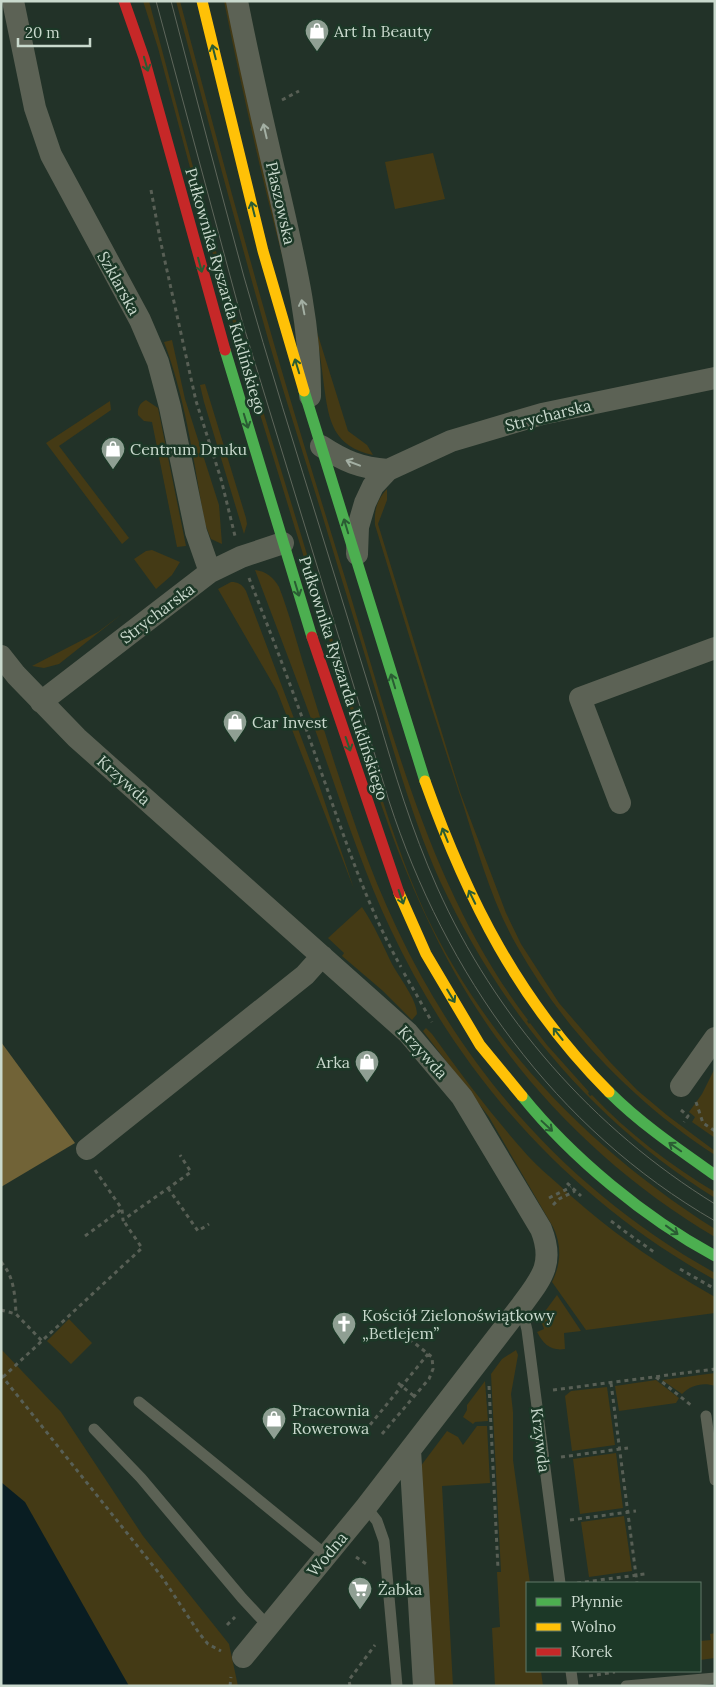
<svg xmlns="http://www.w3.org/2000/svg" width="716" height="1687" viewBox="0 0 716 1687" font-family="Lora,serif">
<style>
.green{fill:#443a15}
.forest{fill:#716337}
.water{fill:#091d22}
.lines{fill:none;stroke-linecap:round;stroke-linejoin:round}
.path{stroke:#585f55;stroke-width:3;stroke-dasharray:4 4;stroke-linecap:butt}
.lane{stroke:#5c6255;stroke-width:11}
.street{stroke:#5c6255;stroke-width:22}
.fast{stroke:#4caf50;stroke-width:11}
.slow{stroke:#ffc107;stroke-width:11}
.jam{stroke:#c62828;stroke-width:11}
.tram{stroke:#5e665b;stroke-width:1}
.oneway{stroke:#2a5c33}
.oneway2{stroke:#a3afa3}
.labels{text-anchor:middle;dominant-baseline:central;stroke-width:5;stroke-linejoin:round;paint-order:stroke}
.poi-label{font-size:16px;fill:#c9d9cd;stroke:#1c3827;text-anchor:start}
.street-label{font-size:16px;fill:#c9d9cd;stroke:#1c3827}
</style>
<rect width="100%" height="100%" fill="#223228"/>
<!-- green -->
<path class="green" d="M143,1H149C176,102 202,204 231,304C254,383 278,460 302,538C323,607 343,676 365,745C383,802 401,861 426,915C490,1047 591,1150 715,1229V1237C593,1165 493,1057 432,929C391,845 364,755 337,665C310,577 283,489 256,401L258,400L257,396L255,397L214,258L216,257L215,254H213L208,235L210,234L209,231H207L158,48Z
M176,1H180C208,106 236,211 266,316C291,405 319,493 346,581C392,731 431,893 528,1020L527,1021L529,1024L530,1023L547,1045L589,1092L588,1093L590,1096L592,1095C628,1133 670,1165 715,1192V1198C593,1122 500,1010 440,881C414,823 397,762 379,702C361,641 342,581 324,521C303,452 280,383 261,314C232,210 204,106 176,1Z
M224,1H228L289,281C264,189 243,95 224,1Z
M433,153L445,199L395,209L385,162Z
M317,332L348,431L367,445L373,455C333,446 329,422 324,386C322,368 319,350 317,332Z
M172,340L185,399L219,505L222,544L211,539L205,524C194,463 186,400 164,342Z
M205,384L246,518L247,524L244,534L204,402L200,385Z
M146,400L158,408L186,546L177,547L152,422L144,421L138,415C137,408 140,403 146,400Z
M110,401L111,410L59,446L129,538L122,544L46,443Z
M387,489V500L378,524L460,792L506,913L521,944L559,1003L610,1062L637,1090L668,1116L715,1151V1155C635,1103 564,1030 517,946C491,901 477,848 461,798C431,708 403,616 375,525C374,510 377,500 387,489Z
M152,550L180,562L172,575L156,589L134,559L146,551Z
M255,570C266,571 274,578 279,587C290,615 297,644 306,672C323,727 340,782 359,836C425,1024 540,1175 715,1273V1280C572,1201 460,1077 391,930C363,871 343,808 321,746C300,687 277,629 255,570Z
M231,582C238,582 242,584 246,591L318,782L354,889L277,691L218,589Z
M122,614L59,664L44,668L32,666L98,632Z
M362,907C374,925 382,943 391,962C398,976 417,999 417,1014L412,1020L383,991L342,956L344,953L328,938Z
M426,1028L432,1034C462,1076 493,1117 528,1156C537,1166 548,1175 558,1184C605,1228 658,1265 715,1297V1313L586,1330L552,1282C561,1264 562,1245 553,1227L489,1117L423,1031Z
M715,1068V1138L692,1122L695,1117L689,1112L702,1094Z
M557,1295L581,1331L564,1333L565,1349C551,1351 544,1345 537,1332L544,1329L541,1321L543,1314Z
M69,1319L92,1343L71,1364L47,1341Z
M1,1349L61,1412L143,1536L229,1644L238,1686H17L1,1661Z
M516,1350L518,1355L511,1394L513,1412V1460L530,1583H527V1671H541L543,1686H495L492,1628L500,1627L497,1572H501L491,1374L502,1359Z
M715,1373V1386C703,1382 691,1385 682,1394L662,1380Z
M656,1380L679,1398L676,1403L619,1411L615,1386Z
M485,1381L488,1421L475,1422L473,1424L463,1417L467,1410V1405Z
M607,1387L615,1445L572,1451L565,1396L571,1391Z
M477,1426H487L490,1483L442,1486L453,1686H432L420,1467L447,1431L458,1437L463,1445Z
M616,1453L623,1508L580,1514L573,1459Z
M624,1516L632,1571L589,1577L581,1522Z
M715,1633V1658L700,1660V1641L711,1640L710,1634Z"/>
<!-- forest -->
<path class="forest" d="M1,1042L75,1143L1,1187Z"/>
<!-- water -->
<path class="water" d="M1,1482L25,1502L129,1686H1Z"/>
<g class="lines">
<!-- path -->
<path class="path" d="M282,100L299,91
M151,190L160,239L196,401L221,479L235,536
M249,578C273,639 297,701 318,763C343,833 365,903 401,967
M404,973L432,1022
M696,1102L703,1123L715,1131
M681,1110L688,1116L684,1122
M95,1170L122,1209L123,1220L191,1172L180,1155
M567,1183L581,1196
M168,1188L198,1231L209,1224
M549,1198L571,1187
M553,1205L559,1199L575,1191
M611,1221L627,1233L654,1252
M85,1236L122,1209
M1,1262C14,1276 15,1295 16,1314
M680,1269L715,1289
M1,1310L16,1314L42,1341
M1,1375L162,1577L199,1633L208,1644L221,1651
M3,1377L142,1248L123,1220
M656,1377L692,1406
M398,1383L415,1397
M611,1383L637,1583
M489,1386L498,1569
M553,1390L715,1369
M365,1431L428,1354
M382,1434L429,1379L433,1369L432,1357L403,1334L399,1339
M561,1457L628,1448
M570,1520L636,1511
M356,1557L369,1566
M577,1583L645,1574
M227,1625L235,1617
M589,1676L615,1672
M230,1686L231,1677
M350,1686L349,1680L375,1645"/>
<!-- lane -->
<path class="lane" d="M521,1306L527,1330L560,1583
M139,1402L326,1555
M706,1416L715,1480
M94,1429L141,1478L242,1598L268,1626
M366,1507L377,1521L384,1541L397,1686
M571,1671L573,1686
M626,1686L715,1678"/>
<!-- street -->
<path class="street" d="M13,1L35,108L51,155L140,320L158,362L170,407L196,532L210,572
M237,1C249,62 263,123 277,183C293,253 311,324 310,396
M321,446C344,461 360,468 388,470
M357,554L358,527L365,503L373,486L388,470L451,441L542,414L715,378
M1,656L16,675L77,738L408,1033L462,1097L541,1229C555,1264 541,1279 521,1306L366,1507L243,1657
M41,702L210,572L241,557L283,543
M620,803L580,698L715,648
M681,1086L715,1038
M87,1149L305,975L322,956
M410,1450L424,1686"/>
<!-- fast -->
<path class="fast" d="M225,350L312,637
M304,391L425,781
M609,1092C641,1124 678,1149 715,1175
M522,1096C572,1158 645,1218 715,1256"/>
<!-- slow -->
<path class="slow" d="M202,1L263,251L304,391
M425,781C467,899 519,1002 609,1092
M399,893L426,954L480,1045L522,1096"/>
<!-- jam -->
<path class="jam" d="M124,1L144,58L225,350
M312,637L399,893"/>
<!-- tram -->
<path class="tram" d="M156,1L243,324L389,801C445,974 555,1129 715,1221
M171,1C195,93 219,185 244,277C269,365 296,451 323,538C341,596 359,655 377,713C394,772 412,831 437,887C495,1017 593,1129 715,1204"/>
</g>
<!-- one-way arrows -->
<defs><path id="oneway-shaft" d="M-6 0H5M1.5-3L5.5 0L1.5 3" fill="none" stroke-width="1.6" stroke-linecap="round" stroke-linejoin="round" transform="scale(1.25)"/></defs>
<g class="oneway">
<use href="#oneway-shaft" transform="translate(214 52) rotate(-104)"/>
<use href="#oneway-shaft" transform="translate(146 64) rotate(74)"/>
<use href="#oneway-shaft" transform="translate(253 209) rotate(-104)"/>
<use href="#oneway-shaft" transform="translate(200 265) rotate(75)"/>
<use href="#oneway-shaft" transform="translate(297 366) rotate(-107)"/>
<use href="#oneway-shaft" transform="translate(246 421) rotate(73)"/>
<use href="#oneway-shaft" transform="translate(346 526) rotate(-107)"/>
<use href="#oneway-shaft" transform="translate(297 589) rotate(73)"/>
<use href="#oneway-shaft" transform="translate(393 681) rotate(-107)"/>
<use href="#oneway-shaft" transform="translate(348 744) rotate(71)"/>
<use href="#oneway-shaft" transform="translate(445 835) rotate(-112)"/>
<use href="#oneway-shaft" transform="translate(401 897) rotate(71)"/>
<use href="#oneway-shaft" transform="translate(472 897) rotate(-116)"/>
<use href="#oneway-shaft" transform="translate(451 996) rotate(59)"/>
<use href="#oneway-shaft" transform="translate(558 1034) rotate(-128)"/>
<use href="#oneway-shaft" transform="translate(547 1126) rotate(43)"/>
<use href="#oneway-shaft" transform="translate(675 1147) rotate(-145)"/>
<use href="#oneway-shaft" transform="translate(672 1230) rotate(36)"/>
</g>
<g class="oneway2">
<use href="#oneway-shaft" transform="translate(265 131) rotate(-103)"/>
<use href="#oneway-shaft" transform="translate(303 307) rotate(-101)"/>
<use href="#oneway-shaft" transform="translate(353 463) rotate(-159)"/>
</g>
<!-- icons -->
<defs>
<symbol id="shop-pin" viewBox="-11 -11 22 30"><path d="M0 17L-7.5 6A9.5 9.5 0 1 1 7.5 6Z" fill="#8f9f93" stroke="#1c3827"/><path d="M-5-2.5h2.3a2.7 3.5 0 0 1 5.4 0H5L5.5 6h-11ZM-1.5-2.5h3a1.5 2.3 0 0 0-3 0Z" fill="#fff"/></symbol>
<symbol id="church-pin" viewBox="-11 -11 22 30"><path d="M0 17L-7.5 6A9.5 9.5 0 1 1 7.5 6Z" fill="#8f9f93" stroke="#1c3827"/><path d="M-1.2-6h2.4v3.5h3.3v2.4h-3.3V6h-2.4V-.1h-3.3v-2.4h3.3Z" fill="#fff"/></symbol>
<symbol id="supermarket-pin" viewBox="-11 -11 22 30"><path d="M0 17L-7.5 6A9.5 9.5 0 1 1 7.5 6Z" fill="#8f9f93" stroke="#1c3827"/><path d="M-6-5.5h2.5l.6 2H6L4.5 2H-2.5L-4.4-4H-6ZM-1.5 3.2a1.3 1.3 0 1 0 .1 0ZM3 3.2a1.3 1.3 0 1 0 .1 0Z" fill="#fff"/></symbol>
</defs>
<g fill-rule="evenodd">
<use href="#shop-pin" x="303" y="17" width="28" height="38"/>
<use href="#shop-pin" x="99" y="435" width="28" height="38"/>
<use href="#shop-pin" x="221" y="708" width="28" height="38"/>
<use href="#shop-pin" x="353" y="1048" width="28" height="38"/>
<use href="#church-pin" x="330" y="1310" width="28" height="38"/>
<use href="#shop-pin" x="260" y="1405" width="28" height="38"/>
<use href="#supermarket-pin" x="346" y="1575" width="28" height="38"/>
</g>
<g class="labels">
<!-- poi labels -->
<g class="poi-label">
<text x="334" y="31">Art In Beauty</text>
<text x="130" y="449">Centrum Druku</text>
<text x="252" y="722">Car Invest</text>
<text x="350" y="1062" text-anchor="end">Arka</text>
<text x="362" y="1315">Kościół Zielonoświątkowy<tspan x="362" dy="18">„Betlejem”</tspan></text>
<text x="292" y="1410">Pracownia<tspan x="292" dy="18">Rowerowa</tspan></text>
<text x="378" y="1589">Żabka</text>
</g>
<!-- street labels -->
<g class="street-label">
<text transform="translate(281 203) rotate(77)">Płaszowska</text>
<text transform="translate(119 283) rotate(61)">Szklarska</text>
<text transform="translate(226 291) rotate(74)">Pułkownika Ryszarda Kuklińskiego</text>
<text transform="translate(548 415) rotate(-14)">Strycharska</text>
<text transform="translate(157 613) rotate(-37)">Strycharska</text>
<text transform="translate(344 678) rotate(72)">Pułkownika Ryszarda Kuklińskiego</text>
<text transform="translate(124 780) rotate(42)">Krzywda</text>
<text transform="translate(423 1052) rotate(48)">Krzywda</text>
<text transform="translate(541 1440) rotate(83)">Krzywda</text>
<text transform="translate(327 1554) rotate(-50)">Wodna</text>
</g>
</g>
<!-- border -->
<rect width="716" height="1687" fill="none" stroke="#c9d9cd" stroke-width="5"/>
<!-- legend -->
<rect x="526" y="1582" width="175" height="90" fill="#1c3827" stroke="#617869"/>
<rect x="536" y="1598" width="25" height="8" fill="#4caf50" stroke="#617869"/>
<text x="571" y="1607" font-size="15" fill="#c9d9cd">Płynnie</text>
<rect x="536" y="1623" width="25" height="8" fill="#ffc107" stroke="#617869"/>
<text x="571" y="1632" font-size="15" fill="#c9d9cd">Wolno</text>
<rect x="536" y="1648" width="25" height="8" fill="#c62828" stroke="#617869"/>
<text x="571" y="1657" font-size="15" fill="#c9d9cd">Korek</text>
<!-- scale -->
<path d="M18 38v8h72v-8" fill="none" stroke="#c9d9cd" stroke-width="2.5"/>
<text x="25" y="38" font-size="15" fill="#c9d9cd" stroke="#1c3827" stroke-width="4" paint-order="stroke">20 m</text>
</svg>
